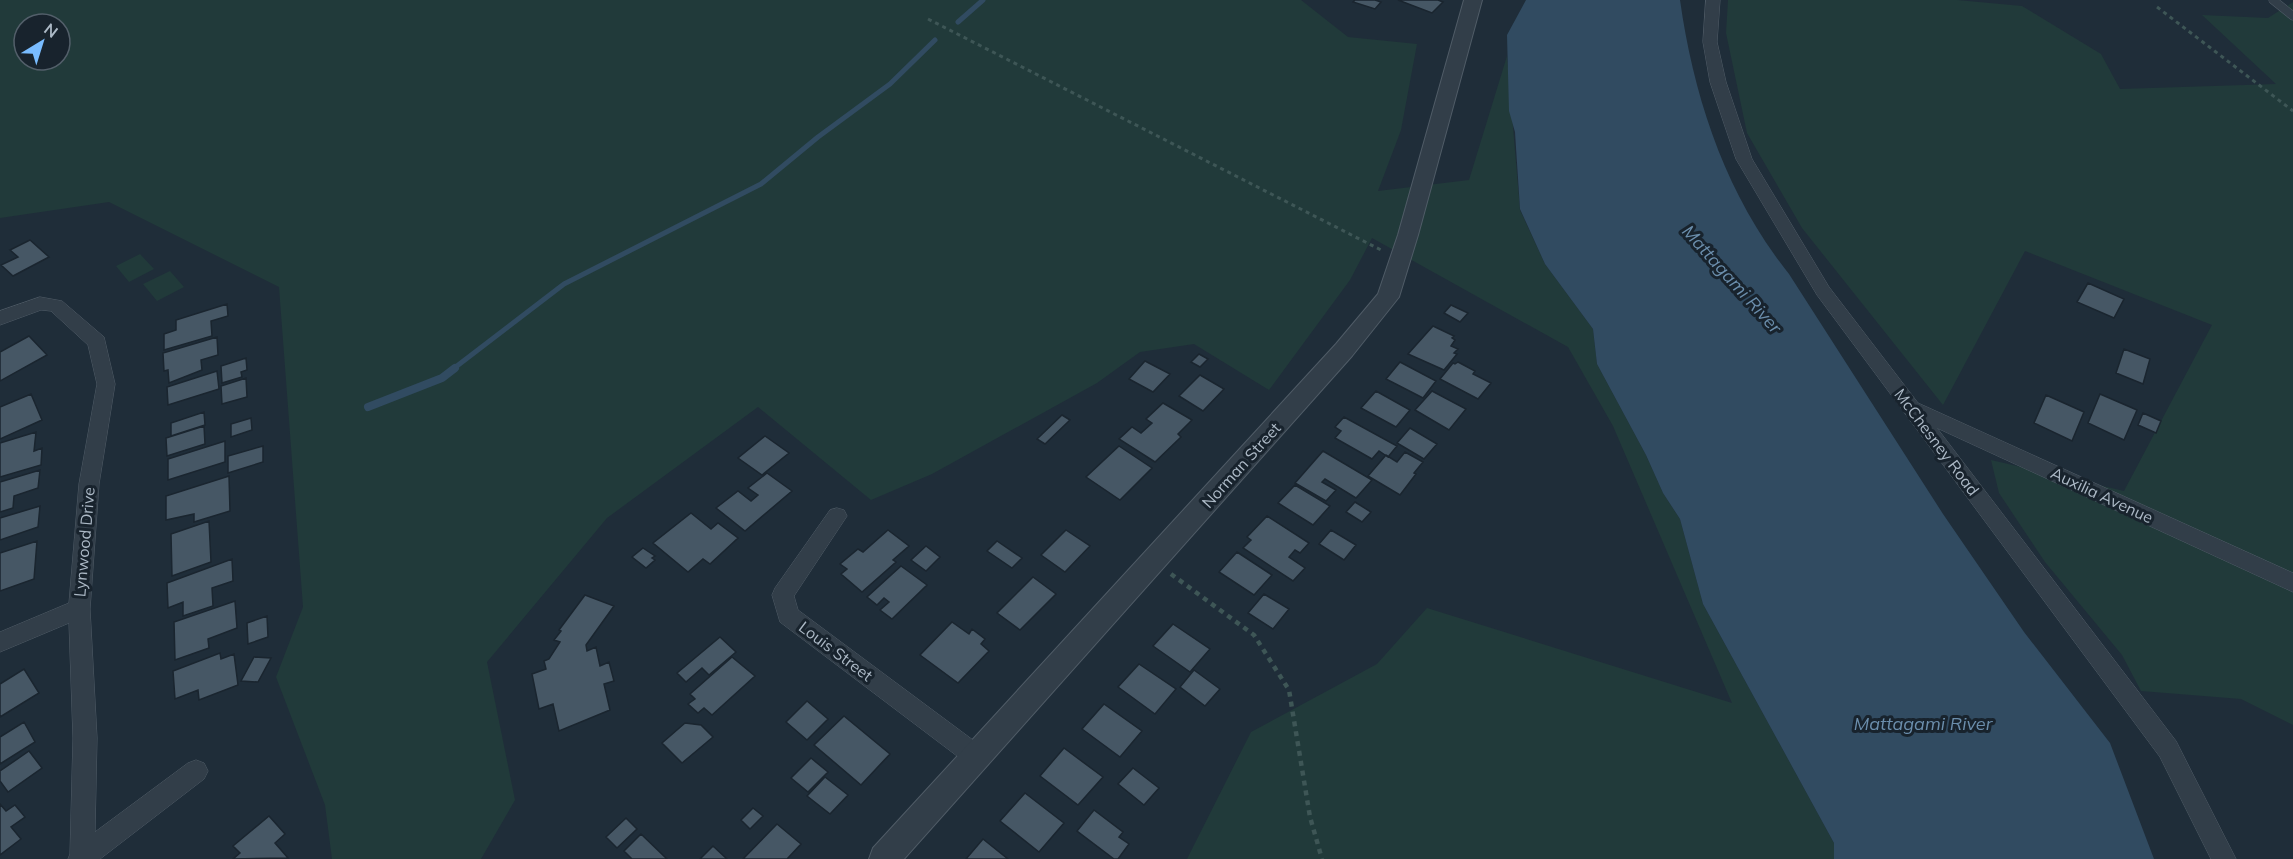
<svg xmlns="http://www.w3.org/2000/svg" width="2293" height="859" viewBox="0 0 2293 859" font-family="Mulish,sans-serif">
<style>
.green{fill:#213a3a;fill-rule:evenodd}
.water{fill:#314b61}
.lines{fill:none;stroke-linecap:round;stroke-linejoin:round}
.stream-far1{stroke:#314b61;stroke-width:5}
.stream{stroke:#314b61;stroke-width:8}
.building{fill:#465765;stroke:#1a252f;stroke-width:1.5}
.service-casing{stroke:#505c67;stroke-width:9}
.minor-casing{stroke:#505c67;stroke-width:1}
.tertiary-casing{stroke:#505c67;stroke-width:2}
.path-far1{stroke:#3e5656;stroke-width:3;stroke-dasharray:4 4;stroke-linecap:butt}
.path{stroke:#3e5656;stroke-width:4.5;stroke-dasharray:5 5;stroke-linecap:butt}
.service{stroke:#323e49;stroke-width:8}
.minor{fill:#323e49;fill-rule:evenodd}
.tertiary{fill:#323e49;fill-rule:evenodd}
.labels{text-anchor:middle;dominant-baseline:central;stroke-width:6;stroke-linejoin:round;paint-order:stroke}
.street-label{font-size:16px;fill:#acb9c6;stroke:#18232d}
.water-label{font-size:18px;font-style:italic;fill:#6b8eac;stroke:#18232d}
</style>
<rect width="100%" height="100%" fill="#1f2d39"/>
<!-- green -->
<path class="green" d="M0,0H1301L1348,37L1417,44L1401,130L1378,191L1469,180L1507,56L1520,210L1545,264L1593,329L1597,364L1646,455L1663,493L1680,519L1703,604L1834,843L1836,859H1187L1251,732L1377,664L1427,608L1732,703L1613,426L1568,347L1372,238L1350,280L1269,390L1194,344L1140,352L1097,383L932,474L871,500L758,407L607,518L487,662L515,800L481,859H332L325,805L276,677L303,607L279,287L109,202L0,218ZM24,24H60V60H24Z
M1728,0H1957L2022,6L2101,54L2120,89L2276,84L2202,15L2268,18L2293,2V725L2241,699L2141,691L2122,655L2045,562L1999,493L1991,460L2124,491L2212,325L2025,251L1943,405L1802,228L1747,133L1726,33Z
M140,254L154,269L129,282L116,266Z
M170,271L184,287L157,301L143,284Z"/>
<!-- water -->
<path class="water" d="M1526,0H1680C1694,99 1726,195 1789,274L1943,514L2024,632L2110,743L2154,859H1834V843L1703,604L1680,519L1663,493L1646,455L1597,364L1593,329L1545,264L1520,209L1515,132L1509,111L1507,35Z"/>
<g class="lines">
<!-- stream-far1 -->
<path class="stream-far1" d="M958,22L983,0
M453,369L564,284L761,184L818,137L890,84L935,40"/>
<!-- stream -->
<path class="stream" d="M368,407L442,378L455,368"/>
</g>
<!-- building -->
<path class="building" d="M1355,0H1375L1381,2L1375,9L1353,2Z
M1398,0H1438L1443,2L1432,13Z
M30,240L49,257L13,276L1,265L18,257L10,250Z
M2088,283L2124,299L2114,318L2077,302Z
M227,304L228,316L211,321L212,336L164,350V334L176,330V320Z
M1451,305L1468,313L1460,322L1444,313Z
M1433,326L1454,336L1452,338L1455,340L1451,346L1458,349L1454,353L1457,354L1444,370L1408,354Z
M29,336L47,355L0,381V352Z
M217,337L218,355L201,360L202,370L169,383L168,370L164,371L163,353Z
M2124,349L2150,359L2143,384L2116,373Z
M1199,354L1208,359L1200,367L1191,362Z
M246,358L247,370L241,372L242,377L222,383L221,366Z
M1145,361L1170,374L1153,392L1129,379Z
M1400,362L1436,381L1423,398L1386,379Z
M1458,362L1475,371L1473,374L1491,383L1478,399L1440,379L1453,363L1455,364Z
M217,371L219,389L168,405L167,387Z
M1200,375L1224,389L1203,411L1179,396Z
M246,378L247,397L222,404L221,386Z
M1376,391L1410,410L1396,427L1361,408Z
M1432,391L1466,409L1449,430L1415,410Z
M31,394L42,420L0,439V407Z
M2100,394L2137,410L2124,440L2088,423Z
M2046,395L2084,412L2072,441L2034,423Z
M1163,403L1192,420L1178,434L1181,437L1155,462L1119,439L1132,427L1141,433L1152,423L1146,419Z
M204,412L205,425L171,436V423Z
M2143,413L2161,421L2156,433L2138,425Z
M1062,415L1070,420L1045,444L1037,439Z
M1344,417L1397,446L1388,457L1379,451L1372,459L1335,438L1341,431L1335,427Z
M251,418L252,430L231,437V424Z
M204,426L205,444L167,456L166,438Z
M1410,428L1437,444L1424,459L1397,443Z
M36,432L34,451L42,448L41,465L0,477V443Z
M765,436L789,453L762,475L738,458Z
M225,441V462L168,480V459Z
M263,446V462L228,473V456Z
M1119,446L1152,468L1120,500L1086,477Z
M1323,451L1372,480L1356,498L1325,479L1322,482L1336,490L1326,501L1295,483Z
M1405,452L1423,462L1414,473L1416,474L1400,495L1368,476L1386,455L1397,462Z
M40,470L38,488L14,496L13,508L0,512V482Z
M767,473L792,491L745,531L716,508L738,491L751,501L758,495L748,488Z
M229,476L230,511L194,522V514L166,520V496Z
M1295,485L1330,506L1313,525L1278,503Z
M1355,502L1371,512L1362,522L1346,512Z
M40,506L38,527L0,540V518Z
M691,513L711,529L718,523L738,538L710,564L703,559L688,572L653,543Z
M1267,516L1309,543L1300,553L1295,550L1289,557L1305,568L1293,581L1243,548L1251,540L1247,537Z
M209,521L211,562L172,576L171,534Z
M888,530L909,546L893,560L896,562L862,592L841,574L847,569L840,564L858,549L863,552Z
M1066,530L1090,546L1065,572L1041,555Z
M1331,530L1356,545L1344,560L1319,544Z
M37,541L34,579L0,591V553Z
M997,541L1022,558L1012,568L987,551Z
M926,546L940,557L926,571L911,560Z
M643,548L655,556L652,558L655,560L646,568L632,557Z
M1237,552L1272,575L1254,595L1219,572Z
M232,559L233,581L212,588L213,606L183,616V602L168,608L167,583Z
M901,566L927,585L892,619L880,610L889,602L884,598L877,605L867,597Z
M1033,577L1056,594L1020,630L997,613Z
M1264,594L1289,609L1273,629L1248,613Z
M585,595L614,606L586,645L587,651L596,647L600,666L609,662L614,681L604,684L610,710L559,731L553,704L539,709L532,674L546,669L544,661L549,659L560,642L554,640L561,631L559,630Z
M235,601L237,628L208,639L209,648L175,660L174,622Z
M267,616L268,637L248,644L247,623Z
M952,622L969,634L972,629L985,639L981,644L989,651L958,683L920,655Z
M1173,624L1210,649L1190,672L1153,646Z
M720,637L736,652L709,675L702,668L686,682L677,673Z
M220,653L221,659L234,654L238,685L199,700L198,690L175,699L173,671Z
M254,657L271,658L258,682L241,681Z
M732,657L755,676L712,715L704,708L698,713L688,704L695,699L690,694Z
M1139,664L1176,689L1155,714L1118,687Z
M24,669L39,693L0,717V684Z
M1194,670L1220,689L1205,706L1180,687Z
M807,701L828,719L807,740L786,722Z
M1104,704L1142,731L1120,757L1082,729Z
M844,716L890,754L861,785L814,745Z
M24,722L35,742L0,764V737Z
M685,723L701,725L713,737L682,763L662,743Z
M1064,748L1103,777L1078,805L1040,776Z
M29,751L42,768L8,792L0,781V771Z
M811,758L828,772L808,792L791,778Z
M1133,768L1159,788L1144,805L1118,784Z
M825,777L848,795L830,814L807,796Z
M1025,793L1064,823L1039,852L1000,821Z
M0,804L6,811L15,805L25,817L11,827L21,839L0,855Z
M753,808L763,816L750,829L741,820Z
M1094,810L1123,832L1119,837L1129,844L1118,859H1114L1077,831Z
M269,816L285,834L275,843L288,858L233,859L240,853L233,846Z
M626,818L637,829L617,848L606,837Z
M777,824L801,844L787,859H743Z
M641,834L667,859H632L624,851Z
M983,839L1008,859H966Z
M713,846L727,859H700Z"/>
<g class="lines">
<defs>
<path id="service" d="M2273,0L2293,16"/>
<path id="minor" d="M1706,0H1720L1717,42L1726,82L1752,159L1829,287L1918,403L2293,573V592L1937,428L2176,741L2236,859H2211L2160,757L1817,295L1736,159L1710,82L1703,42Z
M40,297L62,301L104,337L115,384L99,484L90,609L97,738L95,832L188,763L196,760L204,763L208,771L204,779L100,859H68L70,854L73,738L69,623L0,652V632L69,603L79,484L97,384L88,345L51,311L41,310L0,325V311Z
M837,508L844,510L847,516L794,596L798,610L985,749L989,757L985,765L977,768L969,765L780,622L772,595L775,588L830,510Z"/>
<path id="tertiary" d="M1464,0H1482L1418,235L1399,297L1352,356L904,859H869L873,848L1336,344L1378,294L1398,235Z"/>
</defs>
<!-- service casing -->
<use href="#service" class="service-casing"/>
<!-- minor casing -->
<use href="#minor" class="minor-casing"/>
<!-- tertiary casing -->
<use href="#tertiary" class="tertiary-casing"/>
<!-- path-far1 -->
<path class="path-far1" d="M2157,7L2293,111
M928,19L1383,251"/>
<!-- path -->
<path class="path" d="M1171,574L1254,635L1289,690L1310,817L1322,859"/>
<!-- service -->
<use href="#service" class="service"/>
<!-- minor -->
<use href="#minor" class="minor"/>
<!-- tertiary -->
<use href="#tertiary" class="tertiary"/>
</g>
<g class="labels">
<!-- street labels -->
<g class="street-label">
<text transform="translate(1937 442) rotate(53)">McChesney Road</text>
<text transform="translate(1241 465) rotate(-48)">Norman Street</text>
<text transform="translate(2102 495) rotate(25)">Auxilia Avenue</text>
<text transform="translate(84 542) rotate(-85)">Lynwood Drive</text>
<text transform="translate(836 651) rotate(37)">Louis Street</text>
</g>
<!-- water labels -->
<g class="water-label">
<text transform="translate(1732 279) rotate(48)">Mattagami River</text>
<text x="1923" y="723">Mattagami River</text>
</g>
</g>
<!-- north arrow -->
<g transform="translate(42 42) rotate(38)"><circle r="28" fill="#18232d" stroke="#535f6a" stroke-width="1.5"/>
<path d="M0-4.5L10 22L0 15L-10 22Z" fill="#79bcff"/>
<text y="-9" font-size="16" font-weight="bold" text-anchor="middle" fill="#acb9c6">N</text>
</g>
</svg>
